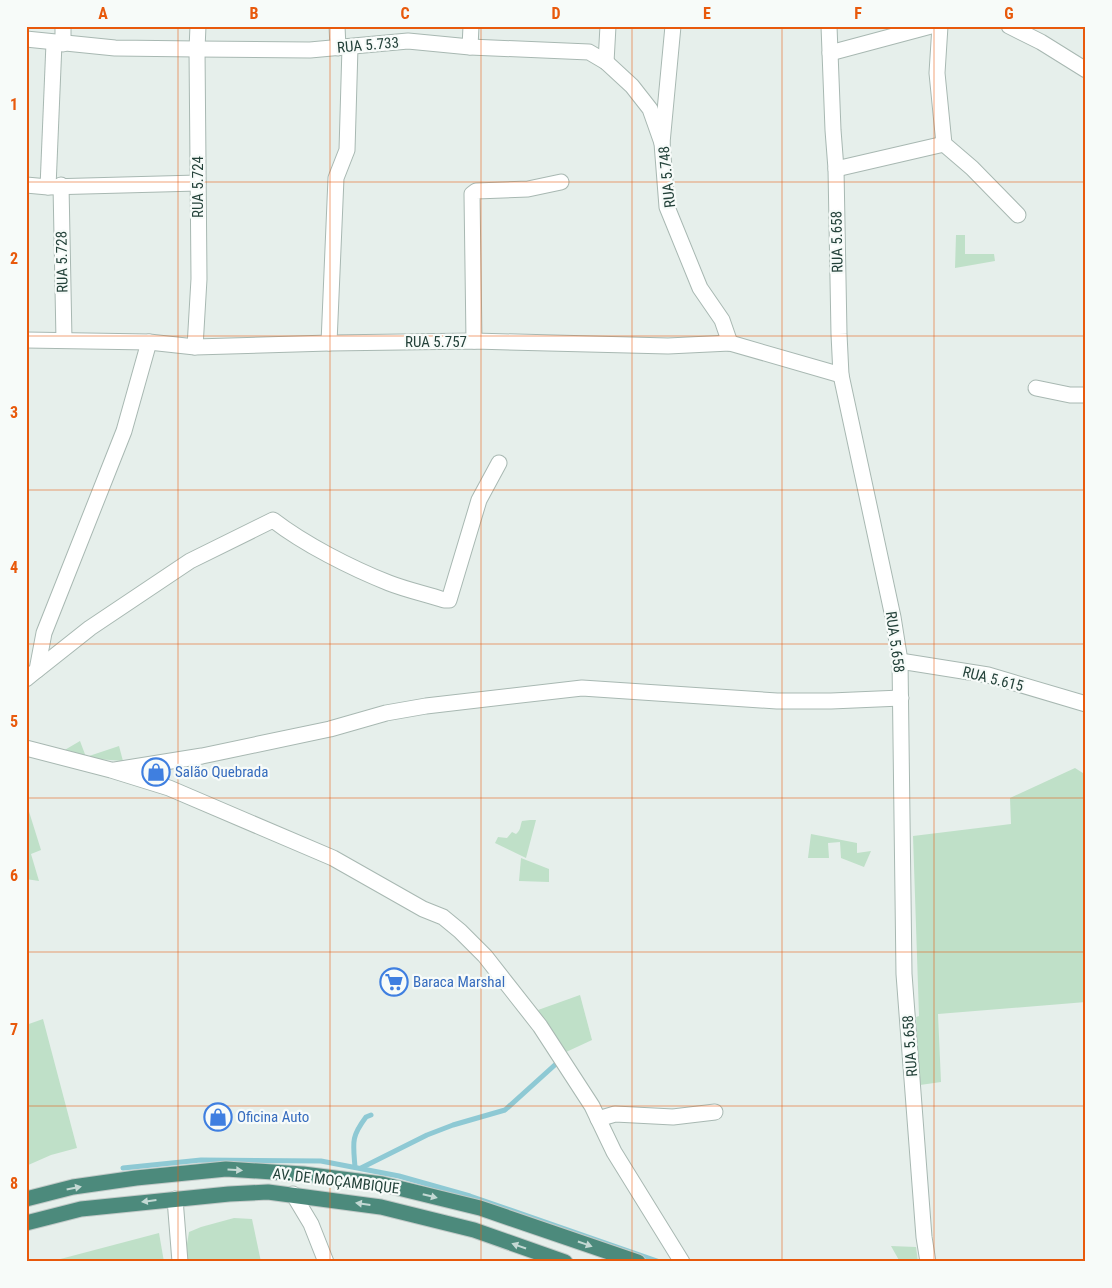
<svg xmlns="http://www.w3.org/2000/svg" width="1112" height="1288" viewBox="0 0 1112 1288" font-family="'Roboto Condensed',sans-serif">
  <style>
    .green { fill: #bfe0c8 }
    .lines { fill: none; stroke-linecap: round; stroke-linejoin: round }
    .stream { stroke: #8ec9d4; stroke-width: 5 }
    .minor-casing { stroke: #a8b8b2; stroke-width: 17 }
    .trunk-casing { stroke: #c2cac8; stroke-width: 17 }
    .minor { stroke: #fff; stroke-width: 15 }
    .trunk { stroke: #4c8a7c; stroke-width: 15 }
    .oneway { fill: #c4d9d4 }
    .grid { fill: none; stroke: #e8590c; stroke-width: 1; stroke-opacity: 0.55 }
    .labels { text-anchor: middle; stroke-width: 4.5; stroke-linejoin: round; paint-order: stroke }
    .street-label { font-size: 15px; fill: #24423a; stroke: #f7fbf9 }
    .shop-label { font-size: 15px; fill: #366cbe; stroke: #f7fbf9; text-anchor: start }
    .neatline { fill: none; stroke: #e8590c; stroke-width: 2 }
    .grid-label { font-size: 16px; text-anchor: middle; font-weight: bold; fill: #e8590c }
  </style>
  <rect width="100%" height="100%" fill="#e6efeb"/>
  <g class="green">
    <polygon points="956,235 965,235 965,254 994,254 995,261 955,268"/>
    <polygon points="80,741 86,757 119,746 123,761 84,758 63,751"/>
    <polygon points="1075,768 1086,775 1086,1002 938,1014 941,1082 920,1085 916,1017 919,1016 913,836 1011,824 1010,798"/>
    <polygon points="26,802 41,850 31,854 39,881 26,879"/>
    <path d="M530,820H536L526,858L495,843L498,837L507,838L512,832L516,834C521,830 520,826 522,821Z"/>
    <polygon points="811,834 857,843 857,853 871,851 864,867 841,858 840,842 828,843 829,858 808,858"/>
    <polygon points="521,858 549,869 549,882 519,881"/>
    <polygon points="580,995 592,1040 564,1053 538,1010"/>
    <polygon points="43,1019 77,1148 51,1155 26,1166 26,1025"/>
    <polygon points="234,1218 252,1219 261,1262 184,1262 189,1232 201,1227"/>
    <polygon points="159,1233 164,1262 49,1262"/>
    <polygon points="891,1246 916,1247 918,1262 900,1262"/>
  </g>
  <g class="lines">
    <g class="stream">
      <path d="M355,1167C353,1142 351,1137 366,1117L371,1115"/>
      <polyline points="123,1168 201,1160 321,1161 399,1176 470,1196 660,1262"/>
      <polyline points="361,1168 427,1135 453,1125 505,1110 557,1063"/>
    </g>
    <g class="minor-casing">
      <g id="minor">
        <polyline points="337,26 338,48"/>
        <polyline points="673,26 662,143 667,207 700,288 722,320 730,343"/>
        <polyline points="829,26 833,130 836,169 839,334 841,375 893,617 900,661 904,974 924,1237 928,1262"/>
        <polyline points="940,26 937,73 944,144 972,168 1018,215"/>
        <polyline points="1009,26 1041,42 1086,70"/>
        <polyline points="26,39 115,48 197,49 310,50 408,41 470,47 589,52 606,62 632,86 650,109 662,143"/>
        <polyline points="63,44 63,26"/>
        <polyline points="470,47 471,26"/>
        <polyline points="830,53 931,26"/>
        <polyline points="606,62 608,26"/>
        <polyline points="836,169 944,144"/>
        <polyline points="26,185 48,187 198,183"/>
        <polyline points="61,185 64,340"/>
        <polyline points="48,187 54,43"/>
        <polyline points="26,340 149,342 195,347 329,343 474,341 668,346 730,343 841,375"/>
        <polyline points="474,341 472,194 476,191 528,189 561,182"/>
        <polyline points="329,343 336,178 347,150 350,47"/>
        <polyline points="195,347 199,279 197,49 198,26"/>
        <polyline points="1036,388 1070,395 1086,395"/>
        <polyline points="900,661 988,675 1086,704"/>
        <path d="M37,670L90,628L190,561L273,520C304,544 351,568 389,583C407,590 426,594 444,600H449L479,500L499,463"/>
        <polyline points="26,679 37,670 44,633 124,431 149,342"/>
        <polyline points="26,748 111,770 169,788 333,858 423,909 443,917 460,931 485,956 540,1026 592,1106 614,1152 682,1262"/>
        <polyline points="115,770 202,756 330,729 386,713 426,706 582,688 777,701 831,701 901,698"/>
        <polyline points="598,1119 615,1114 673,1117 715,1112"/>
        <polyline points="293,1194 311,1224 326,1262"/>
        <polyline points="175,1199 180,1262"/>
      </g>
    </g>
    <g class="trunk-casing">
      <g id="trunk">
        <polyline points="26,1199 73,1187 136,1178 226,1169 303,1174 382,1184 480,1208 638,1262"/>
        <polyline points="26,1223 81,1209 229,1194 268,1192 381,1207 474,1230 565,1262"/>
      </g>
    </g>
    <use href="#minor" class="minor"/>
    <use href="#trunk" class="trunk"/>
  </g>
  <defs><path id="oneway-solid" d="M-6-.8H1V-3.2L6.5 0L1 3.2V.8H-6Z" transform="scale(1.25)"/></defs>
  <g class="oneway">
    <use href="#oneway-solid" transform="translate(235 1170) rotate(3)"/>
    <use href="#oneway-solid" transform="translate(74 1188) rotate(-11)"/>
    <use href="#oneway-solid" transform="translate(430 1196) rotate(14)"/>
    <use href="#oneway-solid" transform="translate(149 1201) rotate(173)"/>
    <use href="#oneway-solid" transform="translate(363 1204) rotate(-172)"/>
    <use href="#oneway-solid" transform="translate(585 1244) rotate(19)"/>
    <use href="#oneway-solid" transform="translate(519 1246) rotate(-161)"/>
  </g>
  <path class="grid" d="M178,26V1262M330,26V1262M481,26V1262M632,26V1262M782,26V1262M934,26V1262M26,182H1086M26,336H1086M26,490H1086M26,644H1086M26,798H1086M26,952H1086M26,1106H1086"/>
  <defs>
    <g id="shop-ring" transform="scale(1.4375)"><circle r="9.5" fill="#f7fbf9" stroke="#3f7fe0" stroke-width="1.5"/><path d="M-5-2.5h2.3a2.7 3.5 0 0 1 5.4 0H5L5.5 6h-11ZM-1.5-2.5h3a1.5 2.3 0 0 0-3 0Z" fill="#3f7fe0"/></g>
    <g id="supermarket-ring" transform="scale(1.4375)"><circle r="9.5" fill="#f7fbf9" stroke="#3f7fe0" stroke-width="1.5"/><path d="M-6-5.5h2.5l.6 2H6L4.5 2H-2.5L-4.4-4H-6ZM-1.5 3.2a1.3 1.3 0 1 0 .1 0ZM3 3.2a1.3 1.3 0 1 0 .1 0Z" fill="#3f7fe0"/></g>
  </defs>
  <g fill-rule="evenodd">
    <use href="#shop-ring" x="156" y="772"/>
    <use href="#supermarket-ring" x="394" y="982"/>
    <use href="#shop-ring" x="218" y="1117"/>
  </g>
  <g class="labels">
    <g class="street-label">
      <text transform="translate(368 45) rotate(-5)" y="5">RUA 5.733</text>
      <text transform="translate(667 177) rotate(-96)" y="5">RUA 5.748</text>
      <text transform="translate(198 187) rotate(-90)" y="5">RUA 5.724</text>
      <text transform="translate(837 242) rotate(-91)" y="5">RUA 5.658</text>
      <text transform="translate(62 262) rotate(-91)" y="5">RUA 5.728</text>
      <text x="436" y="347">RUA 5.757</text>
      <text transform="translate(895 642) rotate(82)" y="5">RUA 5.658</text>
      <text transform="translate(993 679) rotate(14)" y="5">RUA 5.615</text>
      <text transform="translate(910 1046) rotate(-94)" y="5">RUA 5.658</text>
      <text transform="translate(336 1181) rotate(7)" y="5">AV. DE MOÇAMBIQUE</text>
    </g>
    <g class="shop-label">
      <text x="175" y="777">Salão Quebrada</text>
      <text x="413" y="987">Baraca Marshal</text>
      <text x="237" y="1122">Oficina Auto</text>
    </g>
  </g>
  <rect width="1112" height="1288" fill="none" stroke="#f7fbf9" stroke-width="55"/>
  <rect x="28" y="28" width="1056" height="1232" class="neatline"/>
  <g class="grid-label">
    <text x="103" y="19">A</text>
    <text x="254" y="19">B</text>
    <text x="405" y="19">C</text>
    <text x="556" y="19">D</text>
    <text x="707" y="19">E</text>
    <text x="858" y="19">F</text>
    <text x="1009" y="19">G</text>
    <text x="14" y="110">1</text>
    <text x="14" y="264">2</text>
    <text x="14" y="418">3</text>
    <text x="14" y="573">4</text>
    <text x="14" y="727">5</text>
    <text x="14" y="881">6</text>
    <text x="14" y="1035">7</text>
    <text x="14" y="1189">8</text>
  </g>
</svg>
